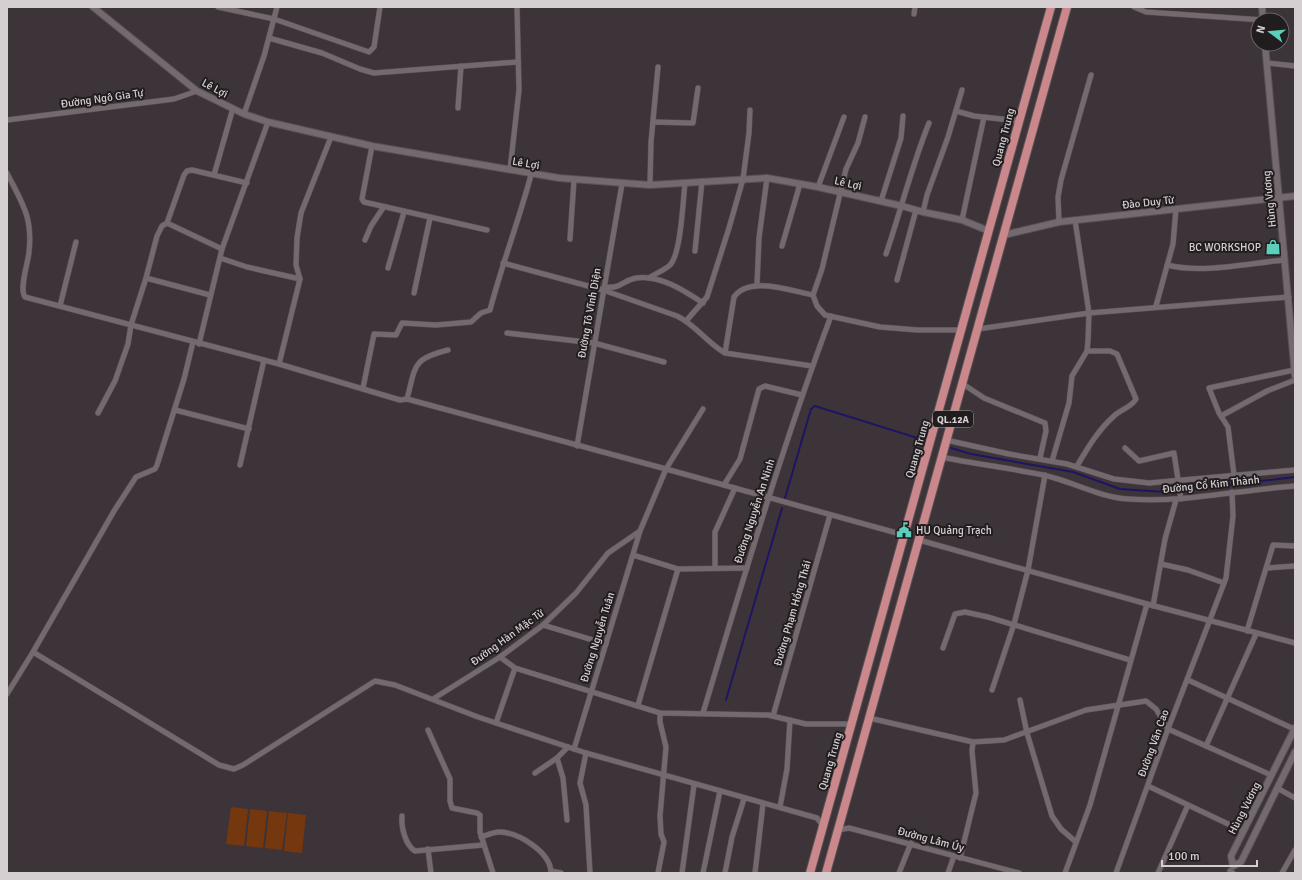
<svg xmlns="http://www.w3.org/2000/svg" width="1302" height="880" viewBox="0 0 1302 880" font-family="Signika,sans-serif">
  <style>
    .green { fill: #74370e }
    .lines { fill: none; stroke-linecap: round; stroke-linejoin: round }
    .stream { stroke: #1f1562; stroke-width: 2 }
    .minor-casing { stroke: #585155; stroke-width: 6 }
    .tertiary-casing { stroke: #585155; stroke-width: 8 }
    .trunk-casing { stroke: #585155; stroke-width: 10 }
    .minor { stroke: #73696f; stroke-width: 5 }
    .tertiary { stroke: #73696f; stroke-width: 6 }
    .trunk { stroke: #cb888c; stroke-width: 8 }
    .labels { text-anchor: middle; stroke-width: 4; stroke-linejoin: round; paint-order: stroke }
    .shield { fill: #211d1f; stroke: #9f9a9c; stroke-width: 1 }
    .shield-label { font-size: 10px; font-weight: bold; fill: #d5cfd2 }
    .street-label { font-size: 11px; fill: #d5cfd2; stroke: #211d1f }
    .poi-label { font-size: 11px; fill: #d5cfd2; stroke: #211d1f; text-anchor: end }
  </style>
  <rect width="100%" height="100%" fill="#3d3439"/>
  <g class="green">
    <polygon points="231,807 248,809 244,846 226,844"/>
    <polygon points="250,809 267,811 263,848 246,846"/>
    <polygon points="269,811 287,813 282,850 265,848"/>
    <polygon points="288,813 306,815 302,853 284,851"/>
  </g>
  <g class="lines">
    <g class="stream">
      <polyline points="951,448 971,454 1073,472 1120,489 1165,492 1295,477"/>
      <polyline points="785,498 811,409 815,406 927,441"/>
      <polyline points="726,700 782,508"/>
    </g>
    <g class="minor-casing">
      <g id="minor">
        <polyline points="218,7 274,19 369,52 374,47 380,7"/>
        <polyline points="1134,7 1146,12 1263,20"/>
        <polyline points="914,14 915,7"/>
        <polyline points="269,38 322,53 360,69 374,73 518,62"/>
        <polyline points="1267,63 1295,66"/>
        <polyline points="458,108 461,66"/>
        <polyline points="956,111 974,116 1019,121"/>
        <polyline points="244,114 264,56 277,7"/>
        <polyline points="865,117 858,143 846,169 822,269 813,295 817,306 825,315 880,327 918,330 962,330"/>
        <polyline points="7,120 174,99 197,91"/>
        <polyline points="653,122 693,123 698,88"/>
        <polyline points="372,146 362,199 364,202 487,230"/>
        <polyline points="510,170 519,90 517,7"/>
        <path d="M7,173C22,203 33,217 29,252C28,263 19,289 25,297L279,364L400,400L407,399L666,469L904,535"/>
        <polyline points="214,175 233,108"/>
        <polyline points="650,185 651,142 658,67"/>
        <polyline points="818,187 844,117"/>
        <polyline points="881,201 901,138 903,116"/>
        <polyline points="923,212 927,195 948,137 962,90"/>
        <polyline points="962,220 984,117"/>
        <polyline points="1059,222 1058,197 1061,180 1091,75"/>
        <polyline points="167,223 222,249"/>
        <polyline points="570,239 574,180"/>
        <polyline points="365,240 371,226 383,208"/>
        <polyline points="782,246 800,184"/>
        <polyline points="695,251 702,181"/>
        <path d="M886,254C901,210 912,165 929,123"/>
        <polyline points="220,258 247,267 300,279"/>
        <path d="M503,263L603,290L677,316C696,325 707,343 725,353L812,366"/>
        <path d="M1167,265C1203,274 1249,263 1285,260"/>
        <polyline points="388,268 404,212"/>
        <polyline points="146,278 210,295"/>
        <path d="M649,278C656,273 665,270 670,265C681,254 683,200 685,183"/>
        <polyline points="897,280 916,210"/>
        <polyline points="757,285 759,238 767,178"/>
        <path d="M604,287C622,289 621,281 636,278C659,274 685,291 703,303"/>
        <polyline points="414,293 430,218"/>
        <polyline points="60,306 76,242"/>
        <polyline points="1156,306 1173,244 1176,209"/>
        <polyline points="686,321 707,297 729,228 743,179 749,133 750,110"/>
        <polyline points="978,329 1089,313 1289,297"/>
        <polyline points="507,333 594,343 664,362"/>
        <polyline points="199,344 222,249 268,122"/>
        <path d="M725,353L734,297C749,275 792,291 813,295"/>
        <polyline points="279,364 300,279 296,265 297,238 301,213 331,137"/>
        <polyline points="963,384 984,398 1045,423 1046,431 1040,458"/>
        <path d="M363,388L374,334L396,335L402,323L436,325L471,322L481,313L490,310C502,264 519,220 531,175"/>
        <path d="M407,399C416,365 412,359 448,350"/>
        <polyline points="175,410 249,429"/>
        <polyline points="98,413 115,381 128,344 131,325 146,278 157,236 162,226 167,223 184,175 187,171 192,170 247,183"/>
        <polyline points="1221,416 1267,391 1295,380"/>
        <polyline points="946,440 1009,454 1067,464 1114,479 1149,483 1295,470"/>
        <polyline points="577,446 622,184"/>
        <polyline points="1125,448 1139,461 1174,453 1181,499"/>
        <path d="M941,457C975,464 1010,468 1043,475C1072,481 1098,497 1128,499C1184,503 1239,490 1295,486"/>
        <polyline points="1052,461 1069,403 1072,376 1087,351 1088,341 1089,313 1075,220"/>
        <polyline points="240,465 264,360"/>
        <path d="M1077,466C1087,449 1098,430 1114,416C1120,410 1132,407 1136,399L1117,354L1110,351H1087"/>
        <polyline points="1234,475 1228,427 1219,413 1209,388 1294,370"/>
        <polyline points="724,485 740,459 759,389 765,386 802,395"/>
        <polyline points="919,540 1147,604 1295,643"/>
        <polyline points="633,555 678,569 747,568"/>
        <polyline points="1161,564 1188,570 1224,583"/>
        <polyline points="715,568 715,532 735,488"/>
        <polyline points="1267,568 1295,566"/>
        <polyline points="1153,606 1165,539 1176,500"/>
        <polyline points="543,625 606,644"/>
        <polyline points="1247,631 1273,545 1295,546"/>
        <polyline points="943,648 955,614 965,612 988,617 1130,660"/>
        <polyline points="33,652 114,511 136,477 155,469 157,465 184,379 193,342"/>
        <polyline points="500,657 515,668 660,713 768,715 806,724 852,724"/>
        <polyline points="1188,680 1294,729"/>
        <polyline points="992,690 1014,624 1028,570 1045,475"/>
        <polyline points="7,694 33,652 219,765 234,769 243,765 375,681 395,685 478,717 586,753 817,818 823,826"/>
        <polyline points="433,699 500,657 543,625 576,593 608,553 640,531 666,469 703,409"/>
        <polyline points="1020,700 1027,733 1052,816 1061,829 1076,842"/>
        <polyline points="638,705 678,569"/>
        <path d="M703,713C743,580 782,447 831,316"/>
        <polyline points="773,716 830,515"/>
        <polyline points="869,718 973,742 1004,740 1086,710 1146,701 1156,709 1168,729 1271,775"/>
        <polyline points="496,723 515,668"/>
        <polyline points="428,730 450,779 450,801 452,808 477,813 480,815 480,832 493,873"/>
        <polyline points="1206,746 1256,634"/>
        <polyline points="574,749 640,531"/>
        <polyline points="586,753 580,783 586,805 590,873"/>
        <polyline points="557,758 563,778 567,820"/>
        <polyline points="535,773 557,758 568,747"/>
        <polyline points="1148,786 1243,831"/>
        <polyline points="1277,788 1295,798"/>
        <polyline points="780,807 787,769 790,720"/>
        <path d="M402,816C401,826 405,845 415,851L483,845"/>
        <polyline points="838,830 849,828 1019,873"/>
        <path d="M481,837C487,835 494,832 499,832C518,832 551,852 551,873"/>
        <polyline points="428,849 431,873"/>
        <polyline points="960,858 976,793 972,751 973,742"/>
        <polyline points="551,871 561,873"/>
        <polyline points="1230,871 1233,873"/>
        <polyline points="658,873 664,842 661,834 660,816 666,747 660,722 660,713"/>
        <polyline points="682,873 694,785"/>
        <polyline points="703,873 720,791"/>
        <polyline points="725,873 732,837 744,799"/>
        <polyline points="755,873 763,804"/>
        <polyline points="899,873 911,843"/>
        <polyline points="948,873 954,856"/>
        <polyline points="1065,873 1090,805 1147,604"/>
        <polyline points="1116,873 1168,729 1226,578 1233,516 1232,492"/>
        <polyline points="1158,873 1188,805"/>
        <polyline points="1282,873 1295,850"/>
      </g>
    </g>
    <g class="tertiary-casing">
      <g id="tertiary">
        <polyline points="93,7 197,91 244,114 268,122 372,146 559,178 650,185 767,178 818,187 902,206 923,212 962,220 989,231"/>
        <polyline points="1262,7 1263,20"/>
        <polyline points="1265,44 1295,376"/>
        <polyline points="1004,235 1059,222 1295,196"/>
        <polyline points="1233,866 1231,856 1295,728"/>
        <polyline points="1233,866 1241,862 1295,752"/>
      </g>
    </g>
    <g class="trunk-casing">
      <g id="trunk">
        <polyline points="810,873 1051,7"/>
        <polyline points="826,873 1067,7"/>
      </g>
    </g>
    <use href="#minor" class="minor"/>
    <use href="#tertiary" class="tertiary"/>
    <use href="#trunk" class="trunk"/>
  </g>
  <defs>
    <g id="shop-bare" transform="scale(1.2)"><path d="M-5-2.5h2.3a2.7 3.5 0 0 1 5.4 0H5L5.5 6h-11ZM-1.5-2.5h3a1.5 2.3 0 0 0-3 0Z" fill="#5bcebc" stroke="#211d1f" stroke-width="2.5" paint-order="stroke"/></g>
    <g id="civic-bare" transform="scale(1.2)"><path d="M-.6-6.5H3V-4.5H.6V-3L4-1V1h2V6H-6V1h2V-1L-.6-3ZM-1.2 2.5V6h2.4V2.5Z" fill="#5bcebc" stroke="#211d1f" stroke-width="2.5" paint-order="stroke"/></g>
  </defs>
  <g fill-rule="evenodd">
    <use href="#shop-bare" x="1273" y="247"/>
    <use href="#civic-bare" x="904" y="530"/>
  </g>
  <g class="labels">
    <rect class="shield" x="933" y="411" width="40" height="16" rx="3"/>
    <g class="shield-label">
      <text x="953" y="423">QL.12A</text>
    </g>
    <g class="street-label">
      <text transform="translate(215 88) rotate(28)" y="4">Lê Lợi</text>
      <text transform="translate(102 98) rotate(-8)" y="4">Đường Ngô Gia Tự</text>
      <text transform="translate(1003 137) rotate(-75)" y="4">Quang Trung</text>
      <text transform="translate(526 163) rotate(10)" y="4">Lê Lợi</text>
      <text transform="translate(848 183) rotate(13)" y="4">Lê Lợi</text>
      <text transform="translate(1269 199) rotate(-96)" y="4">Hùng Vương</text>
      <text transform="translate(1148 202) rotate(-6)" y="4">Đào Duy Từ</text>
      <text transform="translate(589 313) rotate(-80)" y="4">Đường Tô Vĩnh Diện</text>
      <text transform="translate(917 449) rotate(-74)" y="4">Quang Trung</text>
      <text transform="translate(1211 484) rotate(-6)" y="4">Đường Cổ Kim Thành</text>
      <text transform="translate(754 511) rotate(-72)" y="4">Đường Nguyễn An Ninh</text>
      <text transform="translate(792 613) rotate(-74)" y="4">Đường Phạm Hồng Thái</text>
      <text transform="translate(507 637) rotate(-36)" y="4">Đường Hàn Mặc Tử</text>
      <text transform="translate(597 637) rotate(-73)" y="4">Đường Nguyễn Tuân</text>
      <text transform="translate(1153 743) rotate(-70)" y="4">Đường Văn Cao</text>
      <text transform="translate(830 761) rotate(-74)" y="4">Quang Trung</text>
      <text transform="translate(1244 808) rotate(-63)" y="4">Hùng Vương</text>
      <text transform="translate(931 839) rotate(15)" y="4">Đường Lâm Úy</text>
    </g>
    <g class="poi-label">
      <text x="1261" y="251">BC WORKSHOP</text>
      <text x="916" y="534" text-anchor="start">HU Quảng Trạch</text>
    </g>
  </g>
  <rect width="1302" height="880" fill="none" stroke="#d5cfd2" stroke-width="16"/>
  <g transform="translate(1270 32) rotate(286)"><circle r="19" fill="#211d1f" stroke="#696467"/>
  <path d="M0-3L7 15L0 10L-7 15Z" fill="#5bcebc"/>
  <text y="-6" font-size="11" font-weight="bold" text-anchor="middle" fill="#d5cfd2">N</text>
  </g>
  <path d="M1162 860v6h95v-6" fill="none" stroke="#d5cfd2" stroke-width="2"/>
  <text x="1168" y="860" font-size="12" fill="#d5cfd2" stroke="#211d1f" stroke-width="3" paint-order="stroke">100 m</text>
</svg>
